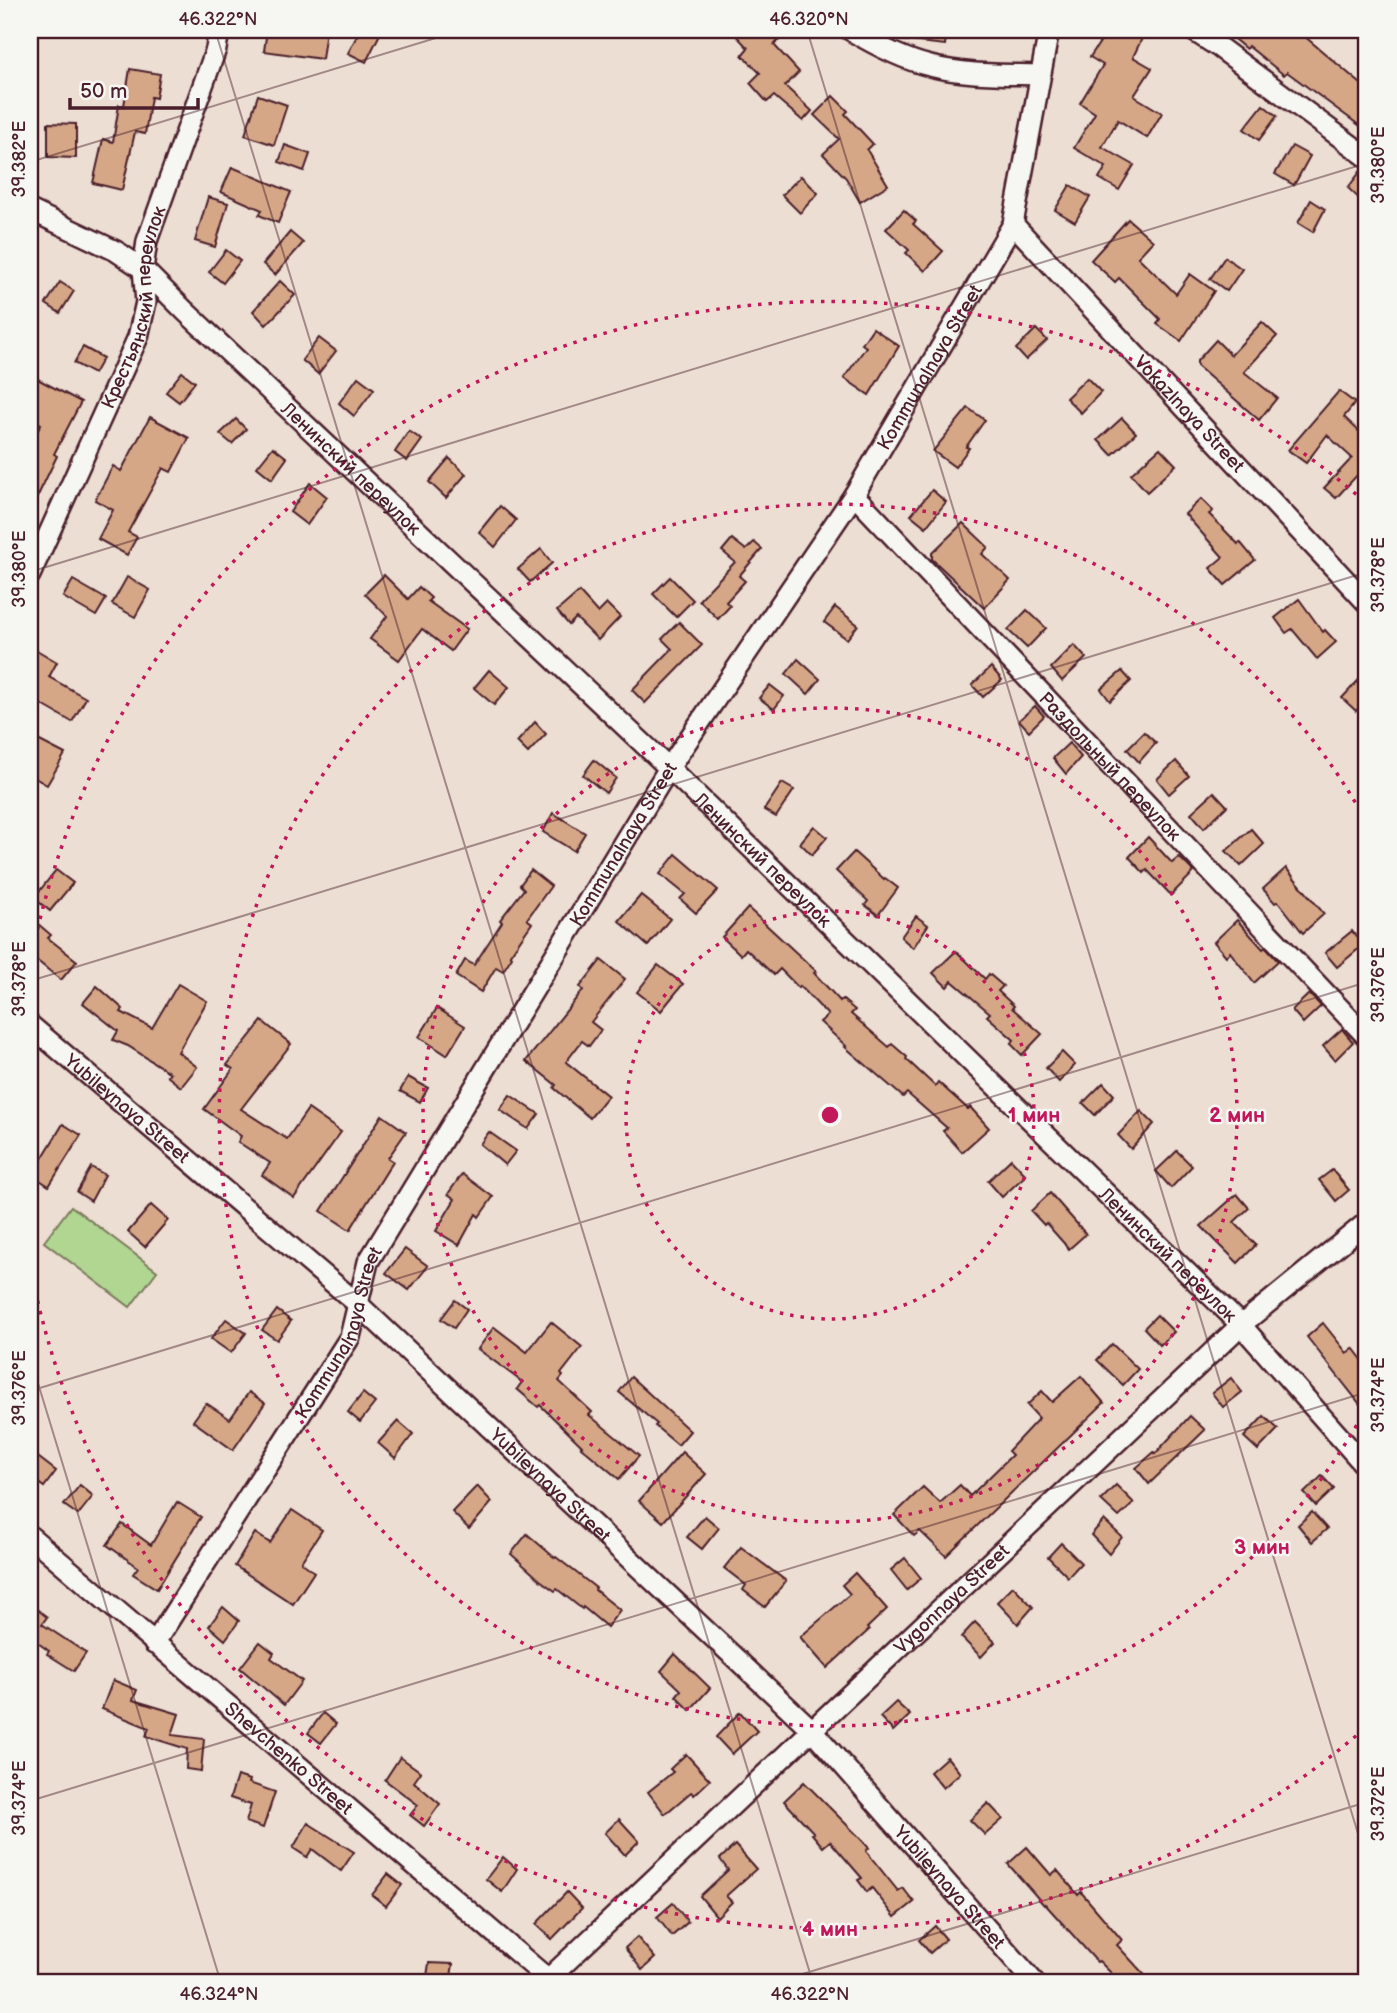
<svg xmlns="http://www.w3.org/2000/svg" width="1397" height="2013" viewBox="0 0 1397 2013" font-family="'Balsamiq Sans',sans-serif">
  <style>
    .green { fill: #b0d692; stroke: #7d7a5e; stroke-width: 2 }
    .building { fill: #d5a787; stroke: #4a1f2b; stroke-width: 2 }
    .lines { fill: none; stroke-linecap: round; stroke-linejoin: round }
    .minor-casing { stroke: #4a1f2b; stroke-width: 24 }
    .minor { stroke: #f6f6f2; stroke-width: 19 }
    .ticks { fill: none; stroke: #4a1f2b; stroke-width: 2; stroke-opacity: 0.45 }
    .ring { fill: none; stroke: #c2185b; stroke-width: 3.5; stroke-dasharray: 3.5 7 }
    .labels { text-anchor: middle; stroke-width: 5; stroke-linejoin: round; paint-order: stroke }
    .street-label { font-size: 19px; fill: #4a1f2b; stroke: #f6f6f2 }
    .centre { fill: #c2185b; stroke: #f6f6f2; stroke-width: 3.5 }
    .ring-label { font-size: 21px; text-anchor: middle; font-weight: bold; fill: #c2185b; stroke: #f6f6f2; stroke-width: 5; stroke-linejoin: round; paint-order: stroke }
    .neatline { fill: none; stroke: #4a1f2b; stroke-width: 2.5 }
    .ticks-label { font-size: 18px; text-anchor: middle; fill: #4a1f2b }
  </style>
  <rect width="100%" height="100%" fill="#ecded2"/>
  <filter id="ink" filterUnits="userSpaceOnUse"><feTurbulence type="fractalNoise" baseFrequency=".0143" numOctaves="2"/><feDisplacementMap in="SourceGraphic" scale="14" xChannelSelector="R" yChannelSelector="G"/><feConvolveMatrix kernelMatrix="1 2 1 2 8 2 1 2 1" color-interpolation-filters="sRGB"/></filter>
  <g filter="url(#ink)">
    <polygon class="green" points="71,1206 157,1271 130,1307 44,1242"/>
    <g class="building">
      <polygon points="267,30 326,30 322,59 264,51"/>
      <polygon points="360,30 382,30 366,62 348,53"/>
      <polygon points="731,30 768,30 779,40 774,45 799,72 785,86 812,111 803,121 774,96 767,102 750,83 760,73 742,55 748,48"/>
      <polygon points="893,30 947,30 945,45 892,39"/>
      <polygon points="1108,30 1146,30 1133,57 1152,68 1134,96 1162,113 1147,138 1118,120 1102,147 1134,165 1119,190 1099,178 1106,167 1074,148 1095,113 1080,103 1103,65 1090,57"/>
      <polygon points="1223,30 1297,30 1367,89 1367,131 1287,72 1284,75 1248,46 1246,49"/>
      <polygon points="130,69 160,74 156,98 151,97 145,134 135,132 122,190 93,183 103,139 113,142 119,105 124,106"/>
      <polygon points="258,95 287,105 274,145 245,135"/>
      <polygon points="833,96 848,111 845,114 873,144 867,150 888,185 860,202 846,178 823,154 839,139 814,115"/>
      <polygon points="1263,105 1277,116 1259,140 1244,129"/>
      <polygon points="48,123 76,124 76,158 48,157"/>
      <polygon points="285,145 310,154 304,171 279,162"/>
      <polygon points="1292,146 1310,156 1294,185 1275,174"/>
      <polygon points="232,167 291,192 278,223 259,215 262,210 221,192"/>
      <polygon points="1363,168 1367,169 1367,206 1348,188"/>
      <polygon points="801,176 818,193 800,213 782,195"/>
      <polygon points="1070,185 1090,197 1075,222 1055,210"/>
      <polygon points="208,197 228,203 215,247 195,241"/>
      <polygon points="1311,200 1325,209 1313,232 1298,223"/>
      <polygon points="904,210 916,221 913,224 943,251 925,271 906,253 909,250 886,229"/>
      <polygon points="1128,219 1153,241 1138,257 1176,294 1190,274 1214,291 1181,341 1157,324 1160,319 1119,278 1115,282 1091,260"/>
      <polygon points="290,232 303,243 275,275 263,264"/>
      <polygon points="226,250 240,261 223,283 209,272"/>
      <polygon points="1225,257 1242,269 1227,291 1210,279"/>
      <polygon points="280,281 295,295 266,325 253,311"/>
      <polygon points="60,282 74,291 60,313 46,304"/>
      <polygon points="1262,322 1277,336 1244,372 1277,398 1259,420 1197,366 1197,361 1216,340 1231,355"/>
      <polygon points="873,328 899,346 869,395 844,378 866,347 862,344"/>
      <polygon points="1036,329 1047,340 1026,360 1016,349"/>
      <polygon points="319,338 336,351 318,374 302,360"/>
      <polygon points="83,347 103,358 94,374 74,363"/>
      <polygon points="182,372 195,382 179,402 166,392"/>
      <polygon points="30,375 81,402 54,454 57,456 30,512 30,447 41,424 30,418"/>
      <polygon points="358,377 374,389 354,416 339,403"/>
      <polygon points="1087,378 1101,392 1081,413 1066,398"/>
      <polygon points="1339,391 1355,403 1344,417 1367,439 1367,479 1359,473 1336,498 1324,488 1352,458 1327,435 1306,463 1288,450"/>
      <polygon points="968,408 985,420 966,447 969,448 955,467 933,451"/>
      <polygon points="150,417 189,438 171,472 163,468 128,532 137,537 127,555 98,539 113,510 95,500 113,466 121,471"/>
      <polygon points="1122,418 1136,433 1112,455 1098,440"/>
      <polygon points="236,419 246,429 232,444 220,434"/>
      <polygon points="409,431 422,440 407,461 395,452"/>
      <polygon points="273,447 287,458 272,479 257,467"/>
      <polygon points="1160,448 1176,465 1147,492 1131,474"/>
      <polygon points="449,458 466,474 446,498 429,482"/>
      <polygon points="310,483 327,497 307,525 290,512"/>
      <polygon points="932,490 946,502 926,527 911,515"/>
      <polygon points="1201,499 1213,511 1209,514 1238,544 1240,542 1255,560 1225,585 1210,568 1223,557 1185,514"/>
      <polygon points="500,506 516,520 495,547 479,532"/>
      <polygon points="963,523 988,547 982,554 1010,580 984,608 932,559 932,553"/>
      <polygon points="732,539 746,550 754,542 762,549 739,576 745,581 726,602 730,606 718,619 699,600 735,562 722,551"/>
      <polygon points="541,549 552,563 530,582 518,569"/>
      <polygon points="384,575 408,599 419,587 431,598 428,601 467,629 451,651 422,629 399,660 370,639 387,616 365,594"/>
      <polygon points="127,577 150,590 135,617 112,604"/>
      <polygon points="670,577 693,600 676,617 653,594"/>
      <polygon points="73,580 106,599 96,616 63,597"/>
      <polygon points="579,592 598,613 607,604 620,617 598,640 576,618 569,625 557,611"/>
      <polygon points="1299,599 1323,632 1325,630 1336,642 1317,659 1292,629 1286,633 1275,618"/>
      <polygon points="835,607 858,625 847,639 824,622"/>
      <polygon points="1027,610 1046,628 1027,648 1008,630"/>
      <polygon points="679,622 702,645 645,703 632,690 672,649 662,639"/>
      <polygon points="1074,645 1086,658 1062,681 1051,668"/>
      <polygon points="35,649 57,662 49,677 86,698 72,722 39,703 30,718 30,657"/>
      <polygon points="798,659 820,679 808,694 786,674"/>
      <polygon points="991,667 1002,680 983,697 972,685"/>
      <polygon points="489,670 509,687 494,705 474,688"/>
      <polygon points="1122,671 1131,681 1110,701 1101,689"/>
      <polygon points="1367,671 1367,699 1356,711 1342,698"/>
      <polygon points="770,685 784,696 774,709 759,698"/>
      <polygon points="1035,706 1044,716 1029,731 1019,720"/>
      <polygon points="535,722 546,734 528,753 517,742"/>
      <polygon points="1144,732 1156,743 1139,762 1127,749"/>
      <polygon points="30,736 65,754 47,785 30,775"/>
      <polygon points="1069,743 1081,757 1066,774 1053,758"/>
      <polygon points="594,760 616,778 606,793 583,775"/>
      <polygon points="1176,761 1189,776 1169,794 1157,779"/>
      <polygon points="782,783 794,790 776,817 764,810"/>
      <polygon points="1214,792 1227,806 1204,828 1191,813"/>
      <polygon points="553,813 585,833 574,851 543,832"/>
      <polygon points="814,826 827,837 812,855 800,843"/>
      <polygon points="1251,829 1264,844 1241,866 1226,851"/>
      <polygon points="1148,837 1172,863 1179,857 1194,872 1171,895 1147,870 1144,873 1129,857"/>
      <polygon points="854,852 884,879 885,878 898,888 878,915 865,905 868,901 836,871"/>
      <polygon points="676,854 718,890 696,913 680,899 685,894 660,874"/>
      <polygon points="1286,868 1324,914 1303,933 1278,901 1275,903 1263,889"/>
      <polygon points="56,870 73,883 50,911 34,898"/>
      <polygon points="531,870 551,886 527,919 532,923 510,955 512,957 503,971 496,967 481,992 456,976 465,960 474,965 502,922 500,920 524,889 520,885"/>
      <polygon points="641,895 670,919 648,946 619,921"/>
      <polygon points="748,908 816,971 814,973 840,1001 842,999 855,1010 851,1014 889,1047 892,1044 907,1057 906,1059 935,1086 938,1082 968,1109 970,1107 989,1128 962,1152 943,1131 947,1128 907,1093 903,1097 845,1047 846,1046 820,1022 828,1015 800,986 799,988 780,969 774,975 746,949 741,955 722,937"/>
      <polygon points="916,916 928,925 913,948 901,937"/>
      <polygon points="30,917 51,935 48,938 77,961 61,980 30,955"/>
      <polygon points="1237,920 1263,949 1265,947 1278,961 1254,983 1230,952 1226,956 1214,942"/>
      <polygon points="1352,931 1363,945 1337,967 1325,953"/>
      <polygon points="956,951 985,979 989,974 1003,986 998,991 1014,1006 1012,1008 1042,1034 1022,1055 1011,1044 1014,1040 987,1016 990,1013 952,981 947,987 933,973"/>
      <polygon points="601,960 625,979 591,1022 601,1030 589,1046 582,1041 566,1062 608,1096 590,1118 554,1088 556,1085 526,1061 583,990 580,987"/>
      <polygon points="658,965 683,984 661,1011 637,992"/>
      <polygon points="178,984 207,1001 178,1052 197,1067 181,1087 167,1076 170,1073 128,1046 113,1040 118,1031 83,1003 97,986 123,1009 121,1012 152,1028"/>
      <polygon points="1309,994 1321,1006 1303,1023 1292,1010"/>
      <polygon points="437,1008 465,1026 447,1055 419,1037"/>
      <polygon points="262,1021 291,1044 241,1109 287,1139 308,1109 341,1132 294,1198 262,1175 270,1163 238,1142 241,1136 204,1109 233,1069 227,1065"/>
      <polygon points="1342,1029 1353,1042 1335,1060 1323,1046"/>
      <polygon points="1062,1052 1075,1065 1059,1082 1046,1068"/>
      <polygon points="408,1077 428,1088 420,1102 400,1091"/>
      <polygon points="1103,1083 1114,1095 1095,1115 1083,1103"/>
      <polygon points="510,1095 539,1114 528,1129 500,1110"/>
      <polygon points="1141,1111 1154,1124 1131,1149 1118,1135"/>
      <polygon points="382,1115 406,1132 388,1158 393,1161 350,1230 321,1211"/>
      <polygon points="63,1124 81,1135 49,1186 32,1175"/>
      <polygon points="489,1132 516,1151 505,1165 480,1144"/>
      <polygon points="1177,1151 1192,1166 1171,1188 1156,1171"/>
      <polygon points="1011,1159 1026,1175 1002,1197 988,1181"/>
      <polygon points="91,1167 105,1175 91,1201 77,1192"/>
      <polygon points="1332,1170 1349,1190 1336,1201 1319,1180"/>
      <polygon points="462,1174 493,1197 479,1217 476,1214 459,1245 436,1231 455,1199 448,1194"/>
      <polygon points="1050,1193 1086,1234 1069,1249 1046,1223 1044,1225 1031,1211"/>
      <polygon points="1237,1194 1249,1208 1234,1222 1256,1245 1238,1263 1201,1226"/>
      <polygon points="151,1205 168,1220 145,1247 128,1232"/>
      <polygon points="405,1249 428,1266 409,1290 386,1273"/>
      <polygon points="455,1300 467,1309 454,1328 441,1319"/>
      <polygon points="277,1310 291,1321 277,1340 262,1330"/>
      <polygon points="1157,1315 1174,1332 1160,1345 1144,1328"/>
      <polygon points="226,1319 246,1333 231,1353 211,1339"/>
      <polygon points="551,1322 582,1347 561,1374 563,1376 559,1381 592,1412 589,1415 639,1456 619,1479 581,1447 582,1446 540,1405 538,1407 517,1389 522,1382 478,1349 494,1327 527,1352"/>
      <polygon points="1323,1323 1347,1353 1353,1348 1367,1366 1367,1413 1307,1337"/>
      <polygon points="1112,1344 1138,1369 1123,1385 1097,1360"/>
      <polygon points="1081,1376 1104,1403 946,1556 920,1531 914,1536 894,1515 923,1487 940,1503 960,1485 970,1496 1012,1455 1008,1451 1039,1418 1027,1405 1042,1391 1052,1402"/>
      <polygon points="631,1377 690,1431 678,1445 655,1426 657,1424 619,1392"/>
      <polygon points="1231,1378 1242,1392 1223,1407 1212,1393"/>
      <polygon points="249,1392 265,1403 233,1450 193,1421 206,1403 230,1419"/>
      <polygon points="363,1393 375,1403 360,1422 348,1412"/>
      <polygon points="1190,1416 1205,1430 1149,1484 1136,1468 1154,1452 1155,1454"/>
      <polygon points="1264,1416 1278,1429 1258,1450 1244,1437"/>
      <polygon points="398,1421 413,1434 395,1458 378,1443"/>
      <polygon points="30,1451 56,1471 44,1487 30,1477"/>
      <polygon points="682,1452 706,1474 663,1522 639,1501"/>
      <polygon points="1322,1476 1334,1489 1316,1506 1304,1493"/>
      <polygon points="80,1485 93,1496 78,1515 64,1505"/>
      <polygon points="1116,1485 1134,1503 1119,1517 1101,1500"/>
      <polygon points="477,1486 492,1502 469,1529 452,1512"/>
      <polygon points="177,1502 201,1517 157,1589 133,1574 138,1567 107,1545 122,1524 151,1545"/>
      <polygon points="292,1510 322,1530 301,1562 314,1572 293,1604 235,1566 255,1533 270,1543"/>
      <polygon points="1312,1512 1327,1529 1312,1542 1298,1525"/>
      <polygon points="705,1516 719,1528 702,1549 687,1537"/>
      <polygon points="1104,1520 1122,1537 1109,1554 1091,1535"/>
      <polygon points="527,1534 555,1558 556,1557 596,1588 595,1590 620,1610 607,1627 583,1607 582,1609 557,1589 555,1591 540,1580 511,1554"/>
      <polygon points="1061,1543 1081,1563 1068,1577 1048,1557"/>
      <polygon points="741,1547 786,1581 765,1607 743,1590 746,1585 724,1568"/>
      <polygon points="905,1558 921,1578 907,1590 891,1570"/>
      <polygon points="855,1573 887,1609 867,1628 869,1630 827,1668 800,1637 850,1594 842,1585"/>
      <polygon points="1013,1586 1033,1607 1018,1624 997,1602"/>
      <polygon points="30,1604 47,1617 42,1624 86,1653 74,1671 47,1654 49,1651 31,1638 30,1640"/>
      <polygon points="223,1607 239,1621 225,1640 209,1626"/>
      <polygon points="975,1622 995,1642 981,1657 961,1637"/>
      <polygon points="260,1642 274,1653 271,1658 302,1681 284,1705 240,1668"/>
      <polygon points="675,1654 710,1688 690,1710 676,1696 681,1690 661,1671"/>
      <polygon points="113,1680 137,1690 133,1700 179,1714 172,1735 204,1739 201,1771 186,1769 187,1749 146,1736 149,1728 102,1709"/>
      <polygon points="896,1702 910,1715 893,1731 880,1717"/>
      <polygon points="740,1712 757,1731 732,1754 716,1737"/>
      <polygon points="323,1713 336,1724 321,1743 308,1733"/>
      <polygon points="686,1754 710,1780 694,1795 691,1792 665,1814 648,1792 673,1772 670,1769"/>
      <polygon points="400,1757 421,1772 414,1782 440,1804 424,1826 410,1815 418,1805 385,1780"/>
      <polygon points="947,1757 960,1773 943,1788 930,1772"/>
      <polygon points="237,1776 250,1780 249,1783 275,1792 263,1828 246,1822 251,1805 230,1798"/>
      <polygon points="804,1782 858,1836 869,1848 866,1851 898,1891 903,1888 914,1902 895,1917 872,1888 867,1892 858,1880 862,1878 830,1841 823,1847 812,1834 814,1833 784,1801"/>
      <polygon points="988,1803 1003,1819 985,1835 970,1820"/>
      <polygon points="619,1819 639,1841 625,1855 605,1833"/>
      <polygon points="308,1823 354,1852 341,1871 312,1849 307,1857 293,1848"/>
      <polygon points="735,1845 756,1869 726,1896 732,1902 717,1917 700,1896 728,1870 720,1859"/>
      <polygon points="1027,1847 1051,1875 1057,1870 1078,1895 1081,1892 1122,1940 1117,1945 1152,1983 1121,1983 1099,1961 1097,1962 1045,1904 1044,1905 1008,1864"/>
      <polygon points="503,1857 517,1869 502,1892 486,1879"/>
      <polygon points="388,1874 402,1885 386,1906 372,1895"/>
      <polygon points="567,1892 582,1908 552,1939 536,1924"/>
      <polygon points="673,1903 688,1922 672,1936 657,1917"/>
      <polygon points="935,1926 946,1939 930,1953 919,1940"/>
      <polygon points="637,1937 655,1958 642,1970 625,1948"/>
      <polygon points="429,1963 453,1964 450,1983 426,1983"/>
    </g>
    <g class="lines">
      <g class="minor-casing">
        <g id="minor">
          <path d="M850,30C875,45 901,59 930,66C965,75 1002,74 1039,75"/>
          <polyline points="1192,30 1220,48 1367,157"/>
          <path id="s1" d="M30,210L116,251L143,269L185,311L669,768L1241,1325L1367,1468"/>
          <path id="s2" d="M1013,224L1367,603"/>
          <path id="s3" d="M854,495L1367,1037"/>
          <path id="s4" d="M30,575L138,337L146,302L143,269L147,241L216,49L219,30"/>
          <path id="s5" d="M30,1025L359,1305L812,1730L1035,1983"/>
          <path id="s6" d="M30,1536L548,1979"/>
          <path id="s7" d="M154,1644L350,1337L368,1262L669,768L854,495L1013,224L1049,30"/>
          <path id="s8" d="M544,1983L1241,1325L1367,1222"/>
        </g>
      </g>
      <use href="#minor" class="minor"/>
    </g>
  </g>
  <path class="ticks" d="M215,30L813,1983M807,30L1367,1863M30,162L462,30M30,572L1367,163M30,981L1367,572M30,1357L221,1983M30,1391L1367,982M30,1801L1367,1392M773,1983L1367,1802"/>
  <g class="ring">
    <circle cx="830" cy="1115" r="204"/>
    <circle cx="830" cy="1115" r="407"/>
    <path d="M1367 1407A611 611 0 1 1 1367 823"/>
    <path d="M1364 1729A814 814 0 0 1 31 1270M31 960A814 814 0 0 1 1364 501"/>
  </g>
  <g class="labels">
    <g class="street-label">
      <text dy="7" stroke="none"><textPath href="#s4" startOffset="290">Крестьянский переулок</textPath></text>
      <text dy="7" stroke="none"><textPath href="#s7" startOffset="1498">Kommunalnaya Street</textPath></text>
      <text dy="7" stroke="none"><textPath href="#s2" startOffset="259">Vokazlnaya Street</textPath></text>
      <text dy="7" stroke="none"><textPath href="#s1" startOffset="416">Ленинский переулок</textPath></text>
      <text dy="7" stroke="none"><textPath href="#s3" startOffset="373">Раздольный переулок</textPath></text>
      <text dy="7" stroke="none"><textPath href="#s7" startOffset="931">Kommunalnaya Street</textPath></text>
      <text dy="7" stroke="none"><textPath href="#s1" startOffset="984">Ленинский переулок</textPath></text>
      <text dy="7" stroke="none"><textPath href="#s5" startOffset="128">Yubileynaya Street</textPath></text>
      <text dy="7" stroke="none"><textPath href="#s1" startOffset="1550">Ленинский переулок</textPath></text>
      <text dy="7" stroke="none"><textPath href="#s7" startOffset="364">Kommunalnaya Street</textPath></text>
      <text dy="7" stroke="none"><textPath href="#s5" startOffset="695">Yubileynaya Street</textPath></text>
      <text dy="7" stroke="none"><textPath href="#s8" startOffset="560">Vygonnaya Street</textPath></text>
      <text dy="7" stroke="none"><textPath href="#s6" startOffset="341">Shevchenko Street</textPath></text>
      <text dy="7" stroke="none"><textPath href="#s5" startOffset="1262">Yubileynaya Street</textPath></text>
    </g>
  </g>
  <circle cx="830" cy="1115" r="10" class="centre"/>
  <g class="ring-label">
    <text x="1034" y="1122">1 мин</text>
    <text x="1237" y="1122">2 мин</text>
    <text x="1262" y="1554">3 мин</text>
    <text x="830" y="1936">4 мин</text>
  </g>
  <rect width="1397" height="2013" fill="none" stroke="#f6f6f2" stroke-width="77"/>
  <path d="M70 98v10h128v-10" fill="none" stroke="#4a1f2b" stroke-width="3.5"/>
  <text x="80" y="98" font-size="21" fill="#4a1f2b" stroke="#f6f6f2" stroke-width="5" paint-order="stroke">50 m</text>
  <rect x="38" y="38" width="1320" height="1936" class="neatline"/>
  <g class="ticks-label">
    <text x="218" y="25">46.322°N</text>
    <text x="809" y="25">46.320°N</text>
    <text transform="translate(19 159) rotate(-90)" y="6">39.382°E</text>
    <text transform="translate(1378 165) rotate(-90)" y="6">39.380°E</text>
    <text transform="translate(19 569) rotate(-90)" y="6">39.380°E</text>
    <text transform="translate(1378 575) rotate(-90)" y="6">39.378°E</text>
    <text transform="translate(19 979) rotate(-90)" y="6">39.378°E</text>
    <text transform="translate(1378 985) rotate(-90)" y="6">39.376°E</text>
    <text transform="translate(19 1388) rotate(-90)" y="6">39.376°E</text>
    <text transform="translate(1378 1395) rotate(-90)" y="6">39.374°E</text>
    <text transform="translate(19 1798) rotate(-90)" y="6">39.374°E</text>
    <text transform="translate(1378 1804) rotate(-90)" y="6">39.372°E</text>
    <text x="219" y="2000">46.324°N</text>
    <text x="810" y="2000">46.322°N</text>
  </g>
</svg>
